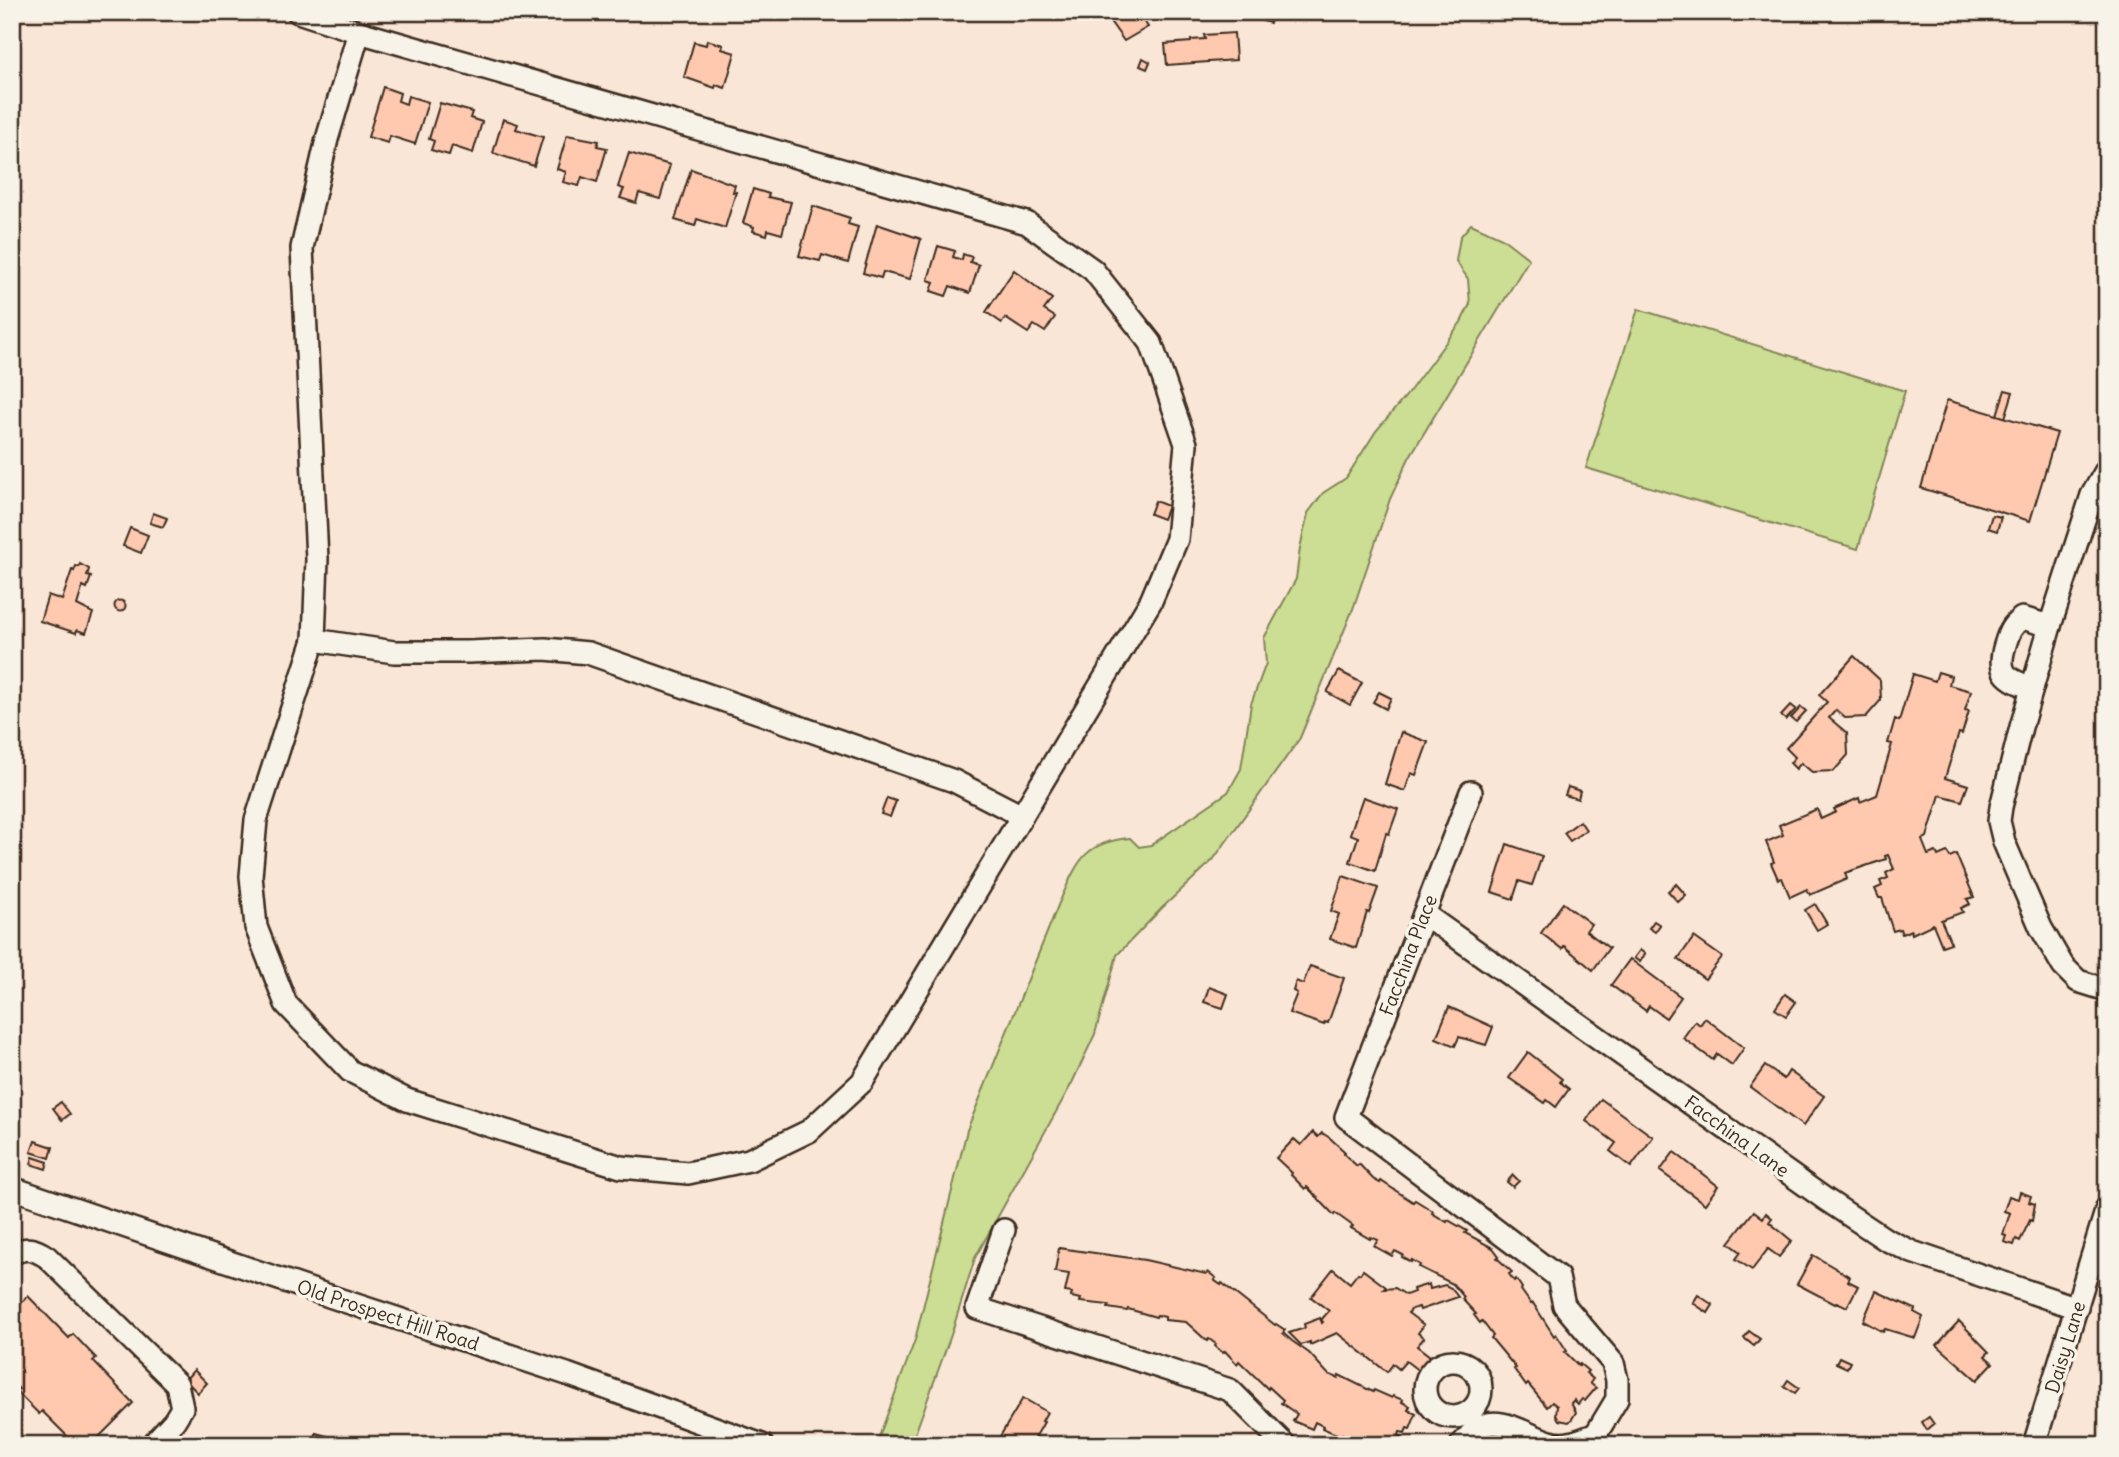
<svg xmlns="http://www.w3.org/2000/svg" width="2119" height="1457" viewBox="0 0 2119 1457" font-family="Delius,sans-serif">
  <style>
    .green { fill: #cbde93; stroke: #838458; stroke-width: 2 }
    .building { fill: #fec9af; stroke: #3b2a1e; stroke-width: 2 }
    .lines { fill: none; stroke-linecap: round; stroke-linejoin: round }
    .minor-casing { stroke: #3b2a1e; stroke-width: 26 }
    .minor { stroke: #f7f3e8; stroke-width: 21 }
    .labels { text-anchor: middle; stroke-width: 7; stroke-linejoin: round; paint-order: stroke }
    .street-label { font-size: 19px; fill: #3b2a1e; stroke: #f7f3e8 }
  </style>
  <rect width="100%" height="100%" fill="#f9e6d7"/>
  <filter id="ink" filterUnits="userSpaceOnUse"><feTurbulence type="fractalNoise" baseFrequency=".0143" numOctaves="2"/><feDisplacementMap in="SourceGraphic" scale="14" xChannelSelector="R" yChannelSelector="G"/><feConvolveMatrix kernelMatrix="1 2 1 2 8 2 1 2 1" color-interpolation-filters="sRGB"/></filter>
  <g filter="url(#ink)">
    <g class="green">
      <path d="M1471,224L1502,238L1529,259L1409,458L1390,499L1353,609L1300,738L1213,860L1162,908L1117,955L1095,1034L1072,1083L975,1258L951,1335L911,1445H876L915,1340L967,1130L1059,903C1077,864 1082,842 1130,838L1139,847L1151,845L1228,792L1241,769L1251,704L1266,663L1264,638L1296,579L1300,548L1308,513L1323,493L1346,478L1376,431L1406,396L1461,322L1470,304L1468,279L1456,261L1460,237Z"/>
      <polygon points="1638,309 1905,391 1858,549 1586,468"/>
    </g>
    <g class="building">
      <polygon points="1110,12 1137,12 1148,27 1124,41 1107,17 1111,15"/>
      <polygon points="1247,12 1274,12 1270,23 1246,16"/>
      <polygon points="1234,33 1236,60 1167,65 1165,44 1191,42 1191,40 1205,39 1204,35"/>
      <polygon points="707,40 723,45 722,49 735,53 725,88 716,85 715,88 684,77 694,42 706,45"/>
      <polygon points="1143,58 1150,62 1147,69 1140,66"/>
      <polygon points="383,87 400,93 398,101 406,104 408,96 428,102 415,144 390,136 388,143 368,137"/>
      <polygon points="440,103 472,112 470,118 482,122 473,153 452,146 449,155 431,150 434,141 429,139"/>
      <polygon points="503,119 518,124 516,129 543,137 534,166 493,153"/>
      <polygon points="567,135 599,141 597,146 607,148 597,182 582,177 579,186 563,182 566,172 557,169"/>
      <polygon points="629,153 670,165 660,199 639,193 636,203 620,198 624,189 618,187"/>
      <polygon points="691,169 735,185 733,192 736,192 725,228 697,219 695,226 675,220"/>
      <polygon points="753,189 769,194 768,197 791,202 782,234 768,230 767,235 753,231 754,227 743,223"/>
      <polygon points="813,206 850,218 848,224 858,227 848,263 822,255 820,261 799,256"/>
      <polygon points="877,224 921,239 910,279 883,272 881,278 863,273"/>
      <polygon points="938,246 955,251 953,257 962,260 963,254 972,257 970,262 979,265 970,293 950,286 946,296 931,291 934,282 928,280"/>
      <polygon points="1014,270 1052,299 1044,310 1055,317 1045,332 1034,325 1028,333 1005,318 1002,323 986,312"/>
      <polygon points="2005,390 2013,392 2005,418 1997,415"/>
      <polygon points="1947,400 2057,433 2030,521 1921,488"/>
      <polygon points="1155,501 1168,506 1163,519 1150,514"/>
      <polygon points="153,513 167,518 163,527 150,523"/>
      <polygon points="1992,515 2001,517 1997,531 1988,528"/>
      <polygon points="130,528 148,535 141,553 123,546"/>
      <polygon points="80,564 89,569 87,576 91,577 87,588 83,586 77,605 93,613 86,633 77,630 76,633 40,621 48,595 62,600 72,570 74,571 76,566 79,567"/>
      <circle cx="120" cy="606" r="5.5"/>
      <polygon points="1854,656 1880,680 1881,700 1866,717 1845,718 1836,710 1829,718 1847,733 1848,755 1834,771 1812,772 1801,763 1796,769 1790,763 1795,757 1786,748 1827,702 1819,695"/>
      <polygon points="1339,671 1362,683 1350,705 1327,692"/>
      <polygon points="1938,672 1951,676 1949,685 1971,691 1965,710 1969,711 1962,734 1959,733 1945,778 1968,785 1962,801 1940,795 1927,837 1922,840 1928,855 1936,852 1938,856 1947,852 1950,857 1956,854 1974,897 1967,899 1970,904 1961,908 1963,912 1941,920 1951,943 1942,946 1933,924 1912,934 1911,930 1902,934 1900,929 1893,931 1882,898 1879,898 1875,889 1882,886 1880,881 1888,878 1886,873 1894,869 1888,855 1885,856 1886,859 1845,873 1847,879 1810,895 1807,889 1790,897 1782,878 1778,879 1771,863 1774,862 1766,842 1783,835 1779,825 1817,809 1821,819 1836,812 1834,809 1859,798 1860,802 1877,795 1892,744 1888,743 1895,719 1899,721 1913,674 1935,681"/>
      <polygon points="1379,692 1391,698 1386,709 1373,702"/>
      <polygon points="1791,705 1796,709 1786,720 1781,716"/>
      <polygon points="1801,707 1806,711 1796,722 1791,718"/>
      <polygon points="1401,732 1428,742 1416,775 1411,773 1405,791 1385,784"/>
      <polygon points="1568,787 1580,791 1578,799 1565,795"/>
      <polygon points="1363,797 1398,809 1389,834 1386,833 1375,871 1350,862 1358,837 1350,834"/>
      <polygon points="887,798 896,801 890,817 881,814"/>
      <polygon points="1580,821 1586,830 1570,841 1564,833"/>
      <polygon points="1507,844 1542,856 1532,885 1519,881 1513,899 1492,892"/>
      <polygon points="1343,876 1378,888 1369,913 1367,912 1356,948 1330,939 1339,914 1331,911"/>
      <polygon points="1676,884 1686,895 1678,902 1668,891"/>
      <polygon points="1563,903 1591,924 1586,931 1609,948 1593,970 1564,946 1562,949 1541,933"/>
      <polygon points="1815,904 1827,924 1817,930 1805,910"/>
      <polygon points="1654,921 1660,925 1655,932 1649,928"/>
      <polygon points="1694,937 1722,957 1705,979 1678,959"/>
      <polygon points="1640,950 1645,954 1640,962 1634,958"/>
      <polygon points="1630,959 1681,997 1666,1018 1649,1006 1646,1011 1611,985"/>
      <polygon points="1310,966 1344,978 1328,1023 1325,1022 1324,1025 1289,1013 1297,993 1293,991 1296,981 1303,984"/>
      <polygon points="1209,987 1228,994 1223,1008 1204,1002"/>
      <polygon points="1785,994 1796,1002 1786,1016 1775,1009"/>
      <polygon points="1449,1007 1493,1027 1486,1045 1459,1037 1455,1046 1436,1038"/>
      <polygon points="1705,1018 1744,1048 1732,1065 1717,1054 1713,1060 1683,1038 1695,1021 1700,1025"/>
      <polygon points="1528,1052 1562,1079 1560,1082 1569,1089 1556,1107 1547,1100 1545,1103 1509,1078"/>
      <polygon points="1765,1066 1784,1079 1789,1071 1824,1096 1803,1126 1750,1087"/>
      <polygon points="1601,1099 1653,1137 1631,1167 1610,1151 1616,1143 1586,1121"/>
      <polygon points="61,1102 70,1114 62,1120 53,1108"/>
      <polygon points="1313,1132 1318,1137 1322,1133 1330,1138 1345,1152 1344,1154 1357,1166 1359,1164 1373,1179 1380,1183 1381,1181 1413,1202 1415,1200 1433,1211 1432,1213 1447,1222 1448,1220 1467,1231 1465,1233 1493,1248 1499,1256 1497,1258 1512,1272 1509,1274 1514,1281 1516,1279 1522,1288 1521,1290 1531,1304 1533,1303 1554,1336 1556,1334 1567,1351 1565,1352 1579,1366 1580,1364 1588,1371 1586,1373 1593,1379 1590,1383 1596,1388 1585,1401 1582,1399 1578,1404 1574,1400 1571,1403 1576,1412 1572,1419 1569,1422 1559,1420 1556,1415 1557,1406 1552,1402 1547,1407 1528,1384 1526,1386 1514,1369 1516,1368 1491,1338 1493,1336 1482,1321 1480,1323 1474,1315 1476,1314 1462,1299 1464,1297 1453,1284 1419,1267 1420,1265 1412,1260 1411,1262 1402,1257 1403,1255 1395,1251 1392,1256 1374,1246 1378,1240 1371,1237 1370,1239 1351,1228 1353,1226 1335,1213 1334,1215 1307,1187 1305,1189 1291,1175 1292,1173 1276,1158 1294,1139 1301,1145"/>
      <polygon points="35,1141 53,1147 50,1158 31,1152"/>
      <polygon points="1674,1152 1718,1186 1705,1204 1660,1171"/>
      <polygon points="33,1157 48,1162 46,1169 31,1164"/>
      <polygon points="1513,1175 1519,1181 1513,1187 1507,1182"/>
      <polygon points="2020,1192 2031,1196 2029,1202 2035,1204 2032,1221 2030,1220 2020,1241 2016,1239 2014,1245 2004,1242 2006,1236 2003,1235 2010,1213 2004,1211 2009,1196 2018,1199"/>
      <polygon points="1754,1211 1763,1218 1766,1213 1772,1218 1769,1222 1792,1241 1779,1257 1768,1249 1752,1270 1736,1259 1741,1252 1729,1243"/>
      <polygon points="1059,1248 1145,1260 1206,1274 1208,1272 1216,1278 1214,1280 1221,1285 1222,1283 1275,1325 1276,1324 1285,1330 1283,1333 1292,1341 1309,1353 1328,1374 1338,1378 1339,1375 1373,1392 1374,1390 1392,1398 1393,1396 1403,1400 1402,1402 1410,1406 1408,1410 1416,1414 1410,1429 1407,1428 1405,1433 1400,1432 1399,1435 1406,1440 1406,1445 1386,1445 1387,1441 1381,1438 1379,1445 1366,1445 1342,1434 1341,1436 1322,1428 1323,1426 1315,1422 1312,1429 1293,1421 1297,1414 1281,1403 1283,1400 1269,1387 1268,1389 1239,1361 1237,1364 1225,1351 1223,1353 1215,1346 1216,1344 1209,1339 1207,1341 1186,1322 1165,1320 1165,1317 1157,1315 1156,1317 1128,1309 1127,1311 1108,1308 1109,1305 1080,1302 1081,1299 1071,1297 1072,1293 1065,1292 1069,1274 1055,1272"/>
      <polygon points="1813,1255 1850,1277 1848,1281 1858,1286 1847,1307 1837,1302 1835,1304 1797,1284"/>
      <polygon points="1333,1269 1350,1283 1358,1273 1360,1274 1363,1270 1386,1287 1384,1289 1395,1288 1406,1295 1414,1292 1413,1289 1429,1284 1430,1289 1445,1285 1451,1288 1458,1297 1420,1310 1419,1307 1412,1309 1408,1313 1424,1325 1418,1333 1424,1338 1417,1346 1430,1356 1419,1371 1406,1361 1399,1369 1393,1364 1387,1372 1337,1333 1310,1345 1310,1342 1301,1345 1289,1333 1305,1328 1304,1324 1320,1318 1322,1323 1323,1322 1321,1320 1329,1311 1311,1297"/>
      <polygon points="1876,1291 1915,1309 1914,1312 1923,1317 1915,1338 1885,1329 1883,1332 1863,1321"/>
      <polygon points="1698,1295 1713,1305 1708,1313 1693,1303"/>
      <polygon points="28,1296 69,1338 73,1334 96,1358 93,1361 133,1403 91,1445 76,1445 42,1411 39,1414 16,1391 19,1389 12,1382 12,1312"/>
      <polygon points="1959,1321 1989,1352 1985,1356 1993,1363 1977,1380 1937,1345"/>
      <polygon points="1749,1331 1760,1339 1754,1346 1744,1338"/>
      <polygon points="1839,1357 1850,1362 1847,1368 1836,1363"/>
      <polygon points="194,1370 207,1383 198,1393 185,1380"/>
      <polygon points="1788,1380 1799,1388 1795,1393 1784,1386"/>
      <polygon points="1023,1398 1047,1412 1042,1421 1044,1422 1031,1445 999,1445 996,1443"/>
      <polygon points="1929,1417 1934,1424 1927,1430 1922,1422"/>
      <polygon points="316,1433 334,1438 333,1440 350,1445 314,1445"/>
    </g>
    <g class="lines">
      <g class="minor-casing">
        <g id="minor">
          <polyline points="298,12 359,32 1027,223 1093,270 1151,343 1186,444 1177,539 1151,601 862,1082 809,1131 749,1160 688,1173 621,1167 407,1100 350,1071 286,1004 256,927 251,876 256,820 314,640 317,559 302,248 327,139 359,32"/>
          <polyline points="2107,469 2092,495 2050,626 2021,727 2001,807 1999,821 2004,842 2021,882 2041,928 2063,966 2078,981 2107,990"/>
          <polyline points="314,640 394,652 468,652 545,649 588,653 954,781 1022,816"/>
          <path d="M2032,688C2007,679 1996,674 2005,645C2009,632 2011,626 2022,618L2050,626"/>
          <polyline points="1424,914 1825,1199 1885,1239 1912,1252 2077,1308"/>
          <polyline points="12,1188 341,1300 567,1374 762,1445"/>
          <polyline points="1004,1230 977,1308 1230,1390 1285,1445"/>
          <path d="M12,1254C26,1246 35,1249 47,1257L177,1384L182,1408L174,1421L152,1445"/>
          <circle cx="1453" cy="1389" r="28"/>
          <path d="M1461,1445C1466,1440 1471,1433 1476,1429C1501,1412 1529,1438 1554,1443C1568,1446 1583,1439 1596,1434L1617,1399V1380L1613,1363L1564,1305L1558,1277L1346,1117L1471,792"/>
          <polyline points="2034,1445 2107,1208"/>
        </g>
      </g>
      <use href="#minor" class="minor"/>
    </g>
  </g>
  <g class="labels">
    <g class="street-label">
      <text transform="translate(1408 955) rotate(-69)" y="7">Facchina Place</text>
      <text transform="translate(1737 1136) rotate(36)" y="7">Facchina Lane</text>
      <text transform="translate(388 1315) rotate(18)" y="7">Old Prospect Hill Road</text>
      <text transform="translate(2065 1347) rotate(-73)" y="7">Daisy Lane</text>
    </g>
  </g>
  <rect width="2119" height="1457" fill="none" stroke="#f7f3e8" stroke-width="42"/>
  <rect x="21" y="21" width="2077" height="1415" fill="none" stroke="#3b2a1e" stroke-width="2.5" filter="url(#ink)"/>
</svg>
